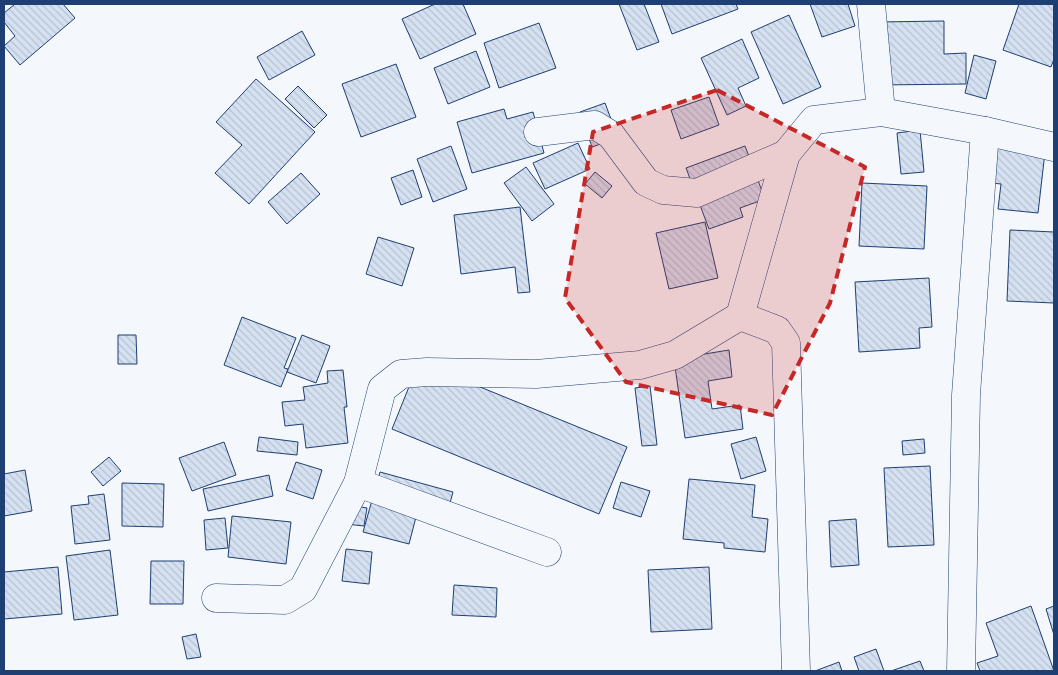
<svg xmlns="http://www.w3.org/2000/svg" width="1058" height="675" viewBox="0 0 1058 675" font-family="'Titillium Web',sans-serif">
  <style>
    .building { fill: url(#building-back-hatch); stroke: #1d3f73 }
    .lines { fill: none; stroke-linecap: round; stroke-linejoin: round }
    .minor-casing { stroke: #1d3f73; stroke-width: 29 }
    .minor { stroke: #f4f7fb; stroke-width: 28 }
    .marked { fill: #c62828; fill-opacity: 0.2; stroke: #c62828; stroke-width: 4; stroke-dasharray: 10 6; stroke-linejoin: round }
  </style>
  <defs>
    <pattern id="building-back-hatch" width="6" height="6" patternUnits="userSpaceOnUse" patternTransform="scale(1.25)"><rect width="6" height="6" fill="#d5e0f0"/><path d="M-1 5l2 2M0 0l6 6M5-1l2 2" fill="none" stroke="#b6c1d1"/></pattern>
  </defs>
  <rect width="100%" height="100%" fill="#f4f7fb"/>
  <g class="building">
    <polygon points="15,4 63,4 75,18 20,65 4,46 15,36 4,22 4,13"/>
    <polygon points="435,4 463,4 476,34 420,59 402,19"/>
    <polygon points="619,4 644,4 659,42 637,50"/>
    <polygon points="661,4 736,4 738,9 672,34"/>
    <polygon points="810,4 848,4 855,26 822,37"/>
    <polygon points="1019,4 1054,4 1054,59 1051,67 1003,50"/>
    <polygon points="789,15 821,87 783,104 751,32"/>
    <polygon points="944,21 944,54 966,53 966,84 878,85 878,22"/>
    <polygon points="539,23 556,68 499,88 484,43"/>
    <polygon points="302,31 315,55 269,80 257,57"/>
    <polygon points="742,39 759,78 738,88 746,106 727,115 701,58"/>
    <polygon points="476,51 490,87 448,104 434,68"/>
    <polygon points="974,55 996,61 986,99 965,93"/>
    <polygon points="396,64 416,117 361,137 342,84"/>
    <polygon points="256,79 315,132 249,204 215,173 242,145 216,122"/>
    <polygon points="298,86 327,115 314,128 285,99"/>
    <polygon points="709,97 719,125 681,139 671,110"/>
    <polygon points="605,103 618,138 592,147 580,112"/>
    <polygon points="504,109 507,119 533,112 544,153 472,173 457,122"/>
    <polygon points="920,130 924,172 901,174 897,133"/>
    <polygon points="578,143 590,169 545,189 533,163"/>
    <polygon points="978,145 1045,152 1038,213 998,209 1001,184 974,181"/>
    <polygon points="451,146 467,189 433,202 417,159"/>
    <polygon points="745,146 765,199 740,208 743,217 709,229 686,168"/>
    <polygon points="526,167 554,204 532,221 504,183"/>
    <polygon points="413,170 422,197 401,205 391,178"/>
    <polygon points="595,172 612,186 602,198 585,184"/>
    <polygon points="301,173 320,194 287,224 268,202"/>
    <polygon points="862,183 927,186 924,249 859,246"/>
    <polygon points="520,207 530,292 518,293 515,267 461,274 454,215"/>
    <polygon points="705,222 718,278 669,289 656,233"/>
    <polygon points="1010,230 1054,232 1054,303 1007,301"/>
    <polygon points="378,237 414,248 402,286 366,274"/>
    <polygon points="929,278 932,327 919,328 920,348 859,352 855,282"/>
    <polygon points="242,317 296,338 284,368 288,369 281,387 224,365"/>
    <polygon points="118,335 136,335 137,364 118,364"/>
    <polygon points="302,335 330,346 316,383 287,372"/>
    <polygon points="729,350 732,377 708,381 712,409 740,405 743,429 685,438 674,359"/>
    <polygon points="419,362 627,447 599,514 392,429"/>
    <polygon points="343,370 347,407 344,407 348,443 306,448 303,424 285,426 282,402 305,400 303,387 328,383 327,371"/>
    <polygon points="650,386 657,445 642,446 635,388"/>
    <polygon points="259,437 298,442 297,455 257,451"/>
    <polygon points="756,437 766,471 741,479 731,444"/>
    <polygon points="924,439 925,453 903,455 902,441"/>
    <polygon points="224,442 236,475 192,491 179,458"/>
    <polygon points="109,457 121,471 103,486 91,472"/>
    <polygon points="296,462 322,470 313,499 286,490"/>
    <polygon points="930,466 934,545 888,547 884,468"/>
    <polygon points="25,470 32,511 4,516 4,474"/>
    <polygon points="380,472 453,492 444,525 416,517 409,544 363,532"/>
    <polygon points="269,475 273,496 208,511 203,489"/>
    <polygon points="689,479 755,485 752,517 768,519 765,552 724,548 724,543 683,539"/>
    <polygon points="621,482 650,491 641,517 613,508"/>
    <polygon points="122,483 164,484 163,527 122,526"/>
    <polygon points="104,494 110,540 75,544 71,506 89,504 88,496"/>
    <polygon points="349,505 367,508 364,526 346,524"/>
    <polygon points="232,516 291,522 286,564 228,557"/>
    <polygon points="225,518 228,548 206,550 204,520"/>
    <polygon points="856,519 859,565 831,567 829,521"/>
    <polygon points="346,549 372,552 369,584 342,581"/>
    <polygon points="110,550 118,615 74,620 66,556"/>
    <polygon points="151,561 184,561 183,604 150,604"/>
    <polygon points="58,567 62,614 4,619 4,572"/>
    <polygon points="709,567 712,629 651,632 648,570"/>
    <polygon points="454,585 497,588 496,617 452,615"/>
    <polygon points="1031,606 1054,671 980,671 977,663 998,656 986,623"/>
    <polygon points="1054,606 1054,635 1046,609"/>
    <polygon points="196,634 201,657 187,659 182,637"/>
    <polygon points="876,649 884,671 859,671 854,657"/>
    <polygon points="920,661 924,671 891,671"/>
    <polygon points="839,662 842,671 815,671"/>
  </g>
  <g class="lines">
    <g class="minor-casing">
      <g id="minor">
        <polyline points="871,4 881,112"/>
        <polyline points="538,132 595,125 611,135 646,182 663,190 697,193 786,154"/>
        <polyline points="740,316 777,330 786,343 796,671"/>
        <polyline points="358,483 547,552"/>
        <polyline points="216,598 285,600 303,589 358,483 382,389 401,374 427,372 536,374 640,365 675,355 740,316 786,154 814,120 881,112 985,131 1054,147"/>
        <polyline points="961,671 966,395 985,131"/>
      </g>
    </g>
    <use href="#minor" class="minor"/>
  </g>
  <path class="marked" d="M717,90L865,167L830,303L772,415L626,382L565,298L593,132Z"/>
  <rect width="1058" height="675" fill="none" stroke="#1d3f73" stroke-width="10"/>
</svg>
